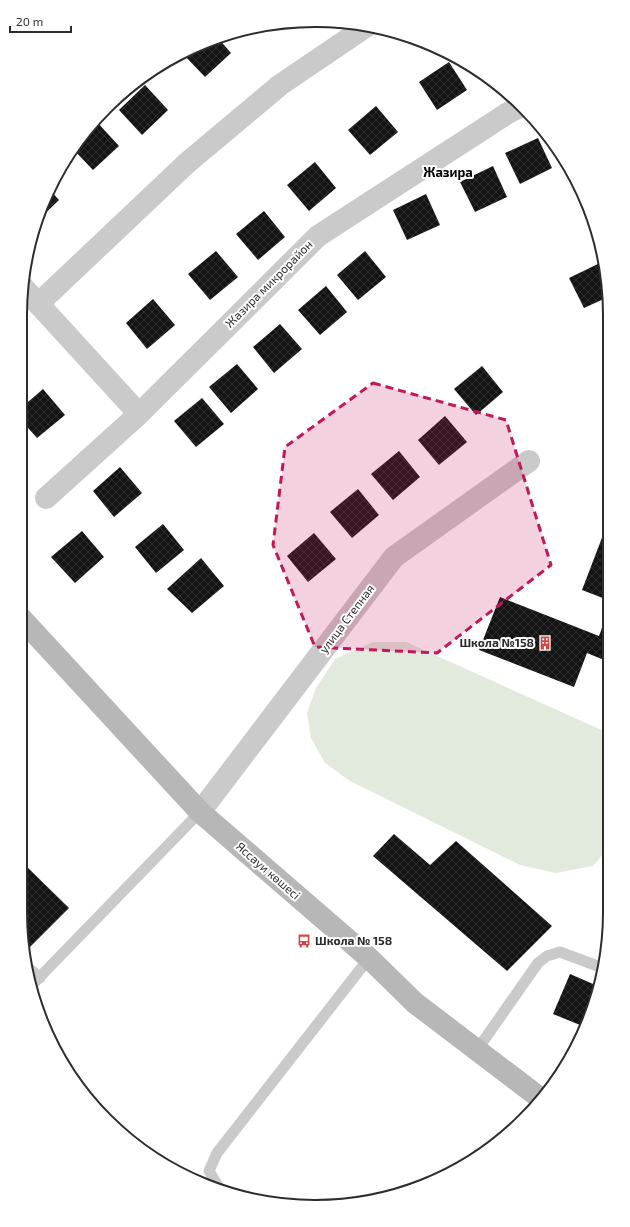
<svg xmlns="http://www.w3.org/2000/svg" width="630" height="1227" viewBox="0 0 630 1227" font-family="'Exo 2',sans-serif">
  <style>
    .grass { fill: #e2e9dd }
    .building { fill: url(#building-cross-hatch) }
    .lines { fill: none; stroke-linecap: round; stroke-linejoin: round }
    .service { stroke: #cacaca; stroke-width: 11 }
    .minor { stroke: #cacaca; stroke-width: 22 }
    .secondary { stroke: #b7b7b7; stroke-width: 22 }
    .marked { fill: #c2185b; fill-opacity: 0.2; stroke: #c2185b; stroke-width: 3; stroke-dasharray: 8 5; stroke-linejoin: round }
    .labels { text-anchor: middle; stroke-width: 4; stroke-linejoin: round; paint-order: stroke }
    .street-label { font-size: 12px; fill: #2d2d2d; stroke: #fff }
    .poi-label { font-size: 12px; font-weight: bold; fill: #2d2d2d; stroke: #fff; text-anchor: end }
    .neighbourhood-label { font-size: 13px; font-weight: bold; fill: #000; stroke: #fff }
    .rim { fill: none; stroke: #2d2d2d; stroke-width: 2 }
  </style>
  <defs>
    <pattern id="building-cross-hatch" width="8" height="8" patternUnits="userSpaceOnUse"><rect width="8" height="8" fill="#141414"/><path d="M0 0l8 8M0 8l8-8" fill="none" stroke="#2e2e2e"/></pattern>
  </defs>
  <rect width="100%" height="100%" fill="#fff"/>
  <polygon class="grass" points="373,642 406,642 606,732 609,737 609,847 593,866 556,873 520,865 350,781 325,763 311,738 307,713 316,688 335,659"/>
  <g class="building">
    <polygon points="217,37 231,53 205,77 182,53"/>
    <polygon points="449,62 467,90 437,110 419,82"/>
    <polygon points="145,85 168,110 142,135 119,110"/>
    <polygon points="376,106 398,132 370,155 348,130"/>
    <polygon points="96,121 119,146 93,170 73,149 81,135"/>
    <polygon points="538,138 552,168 520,184 505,153"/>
    <polygon points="315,162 336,188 309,211 287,185"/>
    <polygon points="493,166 507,197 475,212 460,182"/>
    <polygon points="49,189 59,200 36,222"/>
    <polygon points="426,194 440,225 407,240 393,210"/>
    <polygon points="264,211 285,237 258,260 236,234"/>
    <polygon points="216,251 238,277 210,300 188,274"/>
    <polygon points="365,251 386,277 358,300 337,275"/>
    <polygon points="602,262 607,276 608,297 584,308 569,278"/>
    <polygon points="326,286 347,312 320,335 298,310"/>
    <polygon points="153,299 175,325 147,349 126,323"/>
    <polygon points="280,324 302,349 274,373 253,347"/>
    <polygon points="237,364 258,389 231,413 209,387"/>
    <polygon points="482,366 503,392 476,415 454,389"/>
    <polygon points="43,389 65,415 37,438 20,419 21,408"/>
    <polygon points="202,398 224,424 196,447 174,421"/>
    <polygon points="445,416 467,442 439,465 418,440"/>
    <polygon points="399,451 420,477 393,500 371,474"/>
    <polygon points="120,467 142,493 114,517 93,491"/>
    <polygon points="358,489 379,515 352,538 330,512"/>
    <polygon points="608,522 608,600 582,590"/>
    <polygon points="163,524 184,550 156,573 135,547"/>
    <polygon points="82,531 104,557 75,583 51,557"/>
    <polygon points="314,533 336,559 308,582 287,556"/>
    <polygon points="201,558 224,586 192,613 167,589"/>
    <polygon points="500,597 599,636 608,611 609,662 587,653 574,687 479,650"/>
    <polygon points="394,834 430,865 456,841 552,926 507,971 373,856"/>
    <polygon points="20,860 69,908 29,948 25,945 20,912"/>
    <polygon points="570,974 600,987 585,1027 553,1014"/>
  </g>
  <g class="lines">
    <g class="service">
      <polyline points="29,968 40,978"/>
      <polyline points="32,985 200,812"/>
      <polyline points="477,1050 538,963 547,956 560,952 603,968"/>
      <polyline points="220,1189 209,1171 217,1153 369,958"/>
    </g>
    <g class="minor">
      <polyline points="22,286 139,414"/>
      <polyline points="38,304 187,163 280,85 367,26"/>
      <polyline points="46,498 139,414 318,236 508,113 521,106"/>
      <polyline points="200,812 394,557 529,461"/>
    </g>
    <polyline class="secondary" points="20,617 200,812 369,958 415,1003 540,1098"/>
  </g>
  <path class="marked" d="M373,383L506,420L551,565L437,653L315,647L273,545L285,447Z"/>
  <defs>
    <g id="building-bare" transform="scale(1.08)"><path d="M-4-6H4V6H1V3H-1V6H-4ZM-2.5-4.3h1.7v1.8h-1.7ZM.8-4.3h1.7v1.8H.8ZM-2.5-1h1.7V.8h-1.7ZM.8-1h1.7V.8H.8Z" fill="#ce4645" stroke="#fff" stroke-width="2.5" paint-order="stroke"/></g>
    <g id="bus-bare" transform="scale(1.08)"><path d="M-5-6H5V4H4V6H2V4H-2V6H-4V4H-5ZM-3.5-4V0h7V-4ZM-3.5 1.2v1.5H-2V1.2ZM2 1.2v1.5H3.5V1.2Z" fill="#ce4645" stroke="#fff" stroke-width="2.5" paint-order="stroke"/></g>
  </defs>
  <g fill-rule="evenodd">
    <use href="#building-bare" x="545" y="643"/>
    <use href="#bus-bare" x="304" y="941"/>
  </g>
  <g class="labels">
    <g class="street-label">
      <text transform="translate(269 284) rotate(-45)" y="4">Жазира микрорайон</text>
      <text transform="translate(347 619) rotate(-53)" y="4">улица Степная</text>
      <text transform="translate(268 871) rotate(41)" y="4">Яссауи көшесі</text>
    </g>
    <g class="poi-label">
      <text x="534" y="647">Школа №158</text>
      <text x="315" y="945" text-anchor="start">Школа № 158</text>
    </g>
    <g class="neighbourhood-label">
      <text x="448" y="177">Жазира</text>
    </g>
  </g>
  <path d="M0 0H630V1227H0ZM315 27H315A288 288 0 0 1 603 315V912A288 288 0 0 1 315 1200H315A288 288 0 0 1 27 912V315A288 288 0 0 1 315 27Z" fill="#fff" fill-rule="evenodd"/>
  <path class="rim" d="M315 27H315A288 288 0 0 1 603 315V912A288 288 0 0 1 315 1200H315A288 288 0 0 1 27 912V315A288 288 0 0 1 315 27Z"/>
  <path d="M10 26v6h61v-6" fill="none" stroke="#2d2d2d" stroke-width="2"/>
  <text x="16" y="26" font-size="12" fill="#2d2d2d" stroke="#ffffff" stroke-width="3" paint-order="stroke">20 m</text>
</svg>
